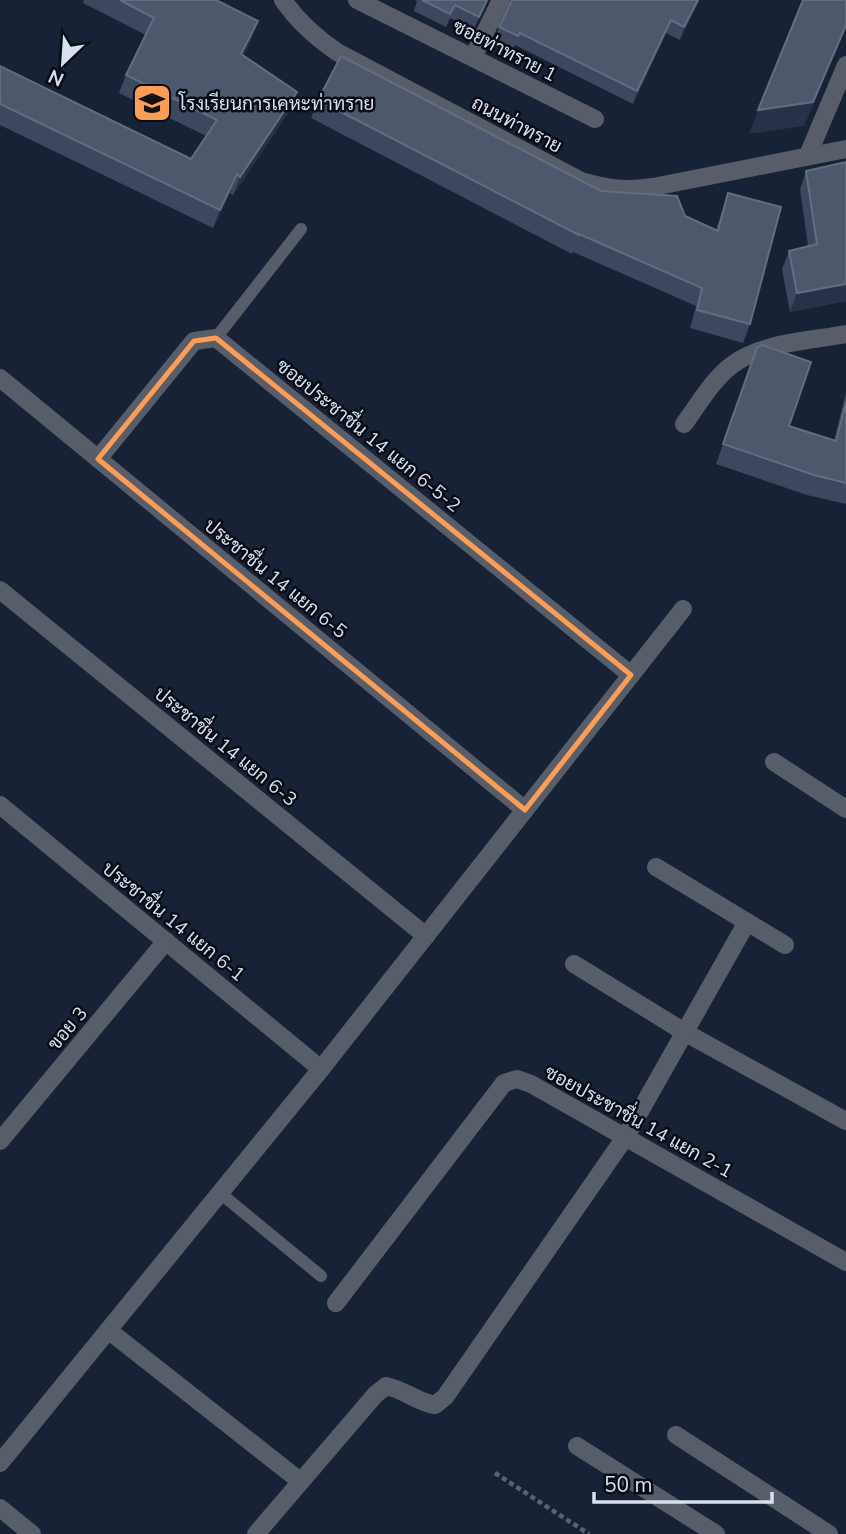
<svg xmlns="http://www.w3.org/2000/svg" width="846" height="1534" viewBox="0 0 846 1534" font-family="'Nunito Sans',Sarabun,sans-serif">
  <style>
    .lines { fill: none; stroke-linecap: round; stroke-linejoin: round }
    .path { stroke: #596275; stroke-width: 4.5; stroke-dasharray: 5 3.5; stroke-linecap: butt }
    .service { stroke: #585e69; stroke-width: 12 }
    .minor { stroke: #585e69; stroke-width: 18 }
    .wall { fill: #3d475e }
    .shaded-wall { fill: #273248 }
    .building { fill: #4d586d; stroke: #636d82; stroke-width: 2 }
    .marked { fill: none; stroke: #fd9d55; stroke-width: 5; stroke-linejoin: round }
    .labels { text-anchor: middle; stroke-width: 5; stroke-linejoin: round; paint-order: stroke }
    .street-label { font-size: 19px; fill: #d8dfee; stroke: #070c15 }
    .poi-label { font-size: 19px; fill: #d8dfee; stroke: #070c15; text-anchor: start }
  </style>
  <rect width="100%" height="100%" fill="#182237"/>
  <g class="lines">
    <polyline class="path" points="495,1473 589,1534"/>
    <g class="service">
      <polyline points="216,338 301,229"/>
      <polyline points="220,1193 321,1276"/>
    </g>
    <g class="minor">
      <path d="M283,0C298,22 315,37 337,52L581,181C608,189 624,191 653,187L846,149"/>
      <polyline points="357,0 595,119"/>
      <polyline points="473,57 501,0"/>
      <polyline points="808,155 846,65"/>
      <polyline points="0,378 525,810"/>
      <path d="M684,424C698,405 713,379 732,365C763,342 809,341 846,334"/>
      <polyline points="98,459 194,341 216,338 631,675"/>
      <polyline points="0,590 426,936"/>
      <polyline points="774,762 846,809"/>
      <polyline points="0,805 321,1069"/>
      <polyline points="656,867 785,945"/>
      <polyline points="574,964 686,1033 846,1121"/>
      <polyline points="0,1141 166,941"/>
      <polyline points="336,1303 504,1083 517,1079 531,1084 846,1262"/>
      <polyline points="108,1330 300,1481"/>
      <polyline points="676,1435 829,1534"/>
      <polyline points="577,1446 716,1534"/>
      <polyline points="0,1463 321,1069 683,609"/>
      <polyline points="0,1508 32,1534"/>
      <path d="M256,1534L375,1395L386,1386C405,1390 417,1402 435,1405L445,1397L626,1136L747,922"/>
    </g>
  </g>
  <g class="wall">
    <polygon points="84,0 216,0 251,40 243,56 297,92 290,110 233,195 230,193 213,228 0,125 0,66 191,159 206,136 119,93 126,75 146,35 83,3"/>
    <polygon points="414,0 488,0 474,29 450,18 446,27 414,11 417,1"/>
    <polygon points="511,0 699,0 680,40 666,33 633,104 515,45 514,48 494,39"/>
    <polygon points="318,100 601,191 685,216 716,230 728,193 750,324 743,343 690,328 696,306 573,252 572,254 311,118"/>
    <polygon points="806,171 846,301 790,312 782,269 789,251 808,246 800,189"/>
    <polygon points="757,348 789,426 834,441 846,392 846,504 807,495 716,464"/>
  </g>
  <g class="shaded-wall">
    <polygon points="487,0 488,0 474,29 479,17"/>
    <polygon points="698,0 699,0 698,3 680,40 684,27"/>
    <polygon points="671,20 666,33 633,104 637,91"/>
    <polygon points="258,21 251,40 235,73 241,54"/>
    <polygon points="846,25 846,29 804,126 749,134 758,110"/>
    <polygon points="297,92 290,110 233,195 240,177"/>
    <polygon points="237,174 230,193 213,228 220,210"/>
    <polygon points="846,284 846,301 790,312 797,293"/>
  </g>
  <g class="building">
    <polygon points="120,0 216,0 258,21 241,54 297,92 240,177 237,174 220,210 0,104 0,66 191,159 217,120 126,75 154,18"/>
    <polygon points="422,0 487,0 479,17 455,5 450,14"/>
    <polygon points="512,0 698,0 684,27 671,20 637,91 520,33 518,36 499,27"/>
    <polygon points="803,0 846,0 846,25 813,102 758,110"/>
    <polygon points="341,56 601,191 677,196 685,216 718,231 728,193 781,207 750,324 697,310 702,288 579,234 579,235 318,100"/>
    <polygon points="846,162 846,284 797,293 789,251 817,244 806,171"/>
    <polygon points="762,345 811,362 789,426 836,441 846,402 846,483 814,475 723,444 757,348"/>
  </g>
  <path class="marked" d="M216,338L631,675L525,810L98,459L194,341Z"/>
  <defs>
    <g id="school-square" transform="scale(2.0125)"><rect x="-9" y="-9" width="18" height="18" rx="4" fill="#fd9d55" stroke="#070c15"/><path d="M0-5L7-2L0 1L-7-2ZM-4 1L0 2.5L4 1V4Q0 6-4 4Z" fill="#111"/></g>
  </defs>
  <g fill-rule="evenodd">
    <use href="#school-square" x="152" y="103"/>
  </g>
  <g class="labels">
    <g class="street-label">
      <text transform="translate(505 50) rotate(27)" y="7">ซอยท่าทราย 1</text>
      <text transform="translate(517 124) rotate(28)" y="7">ถนนท่าทราย</text>
      <text transform="translate(369 435) rotate(39)" y="7">ซอยประชาชื่น 14 แยก 6-5-2</text>
      <text transform="translate(276 578) rotate(39)" y="7">ประชาชื่น 14 แยก 6-5</text>
      <text transform="translate(226 746) rotate(39)" y="7">ประชาชื่น 14 แยก 6-3</text>
      <text transform="translate(174 921) rotate(39)" y="7">ประชาชื่น 14 แยก 6-1</text>
      <text transform="translate(67 1028) rotate(-50)" y="7">ขอย 3</text>
      <text transform="translate(639 1121) rotate(29)" y="7">ซอยประชาชื่น 14 แยก 2-1</text>
    </g>
    <g class="poi-label">
      <text x="179" y="110">โรงเรียนการเคหะท่าทราย</text>
    </g>
  </g>
  <g transform="translate(63 63) rotate(205)" stroke="#070c15" stroke-width="5" paint-order="stroke">
  <path d="M0-5L12 26L0 18L-12 26Z" fill="#d8dfee"/>
  <text y="-10" font-size="19" font-weight="bold" text-anchor="middle" fill="#d8dfee">N</text>
  </g>
  <path d="M594 1492v10h178v-10" fill="none" stroke="#d8dfee" stroke-width="3.5"/>
  <text x="604" y="1492" font-size="21" fill="#d8dfee" stroke="#070c15" stroke-width="5" paint-order="stroke">50 m</text>
</svg>
